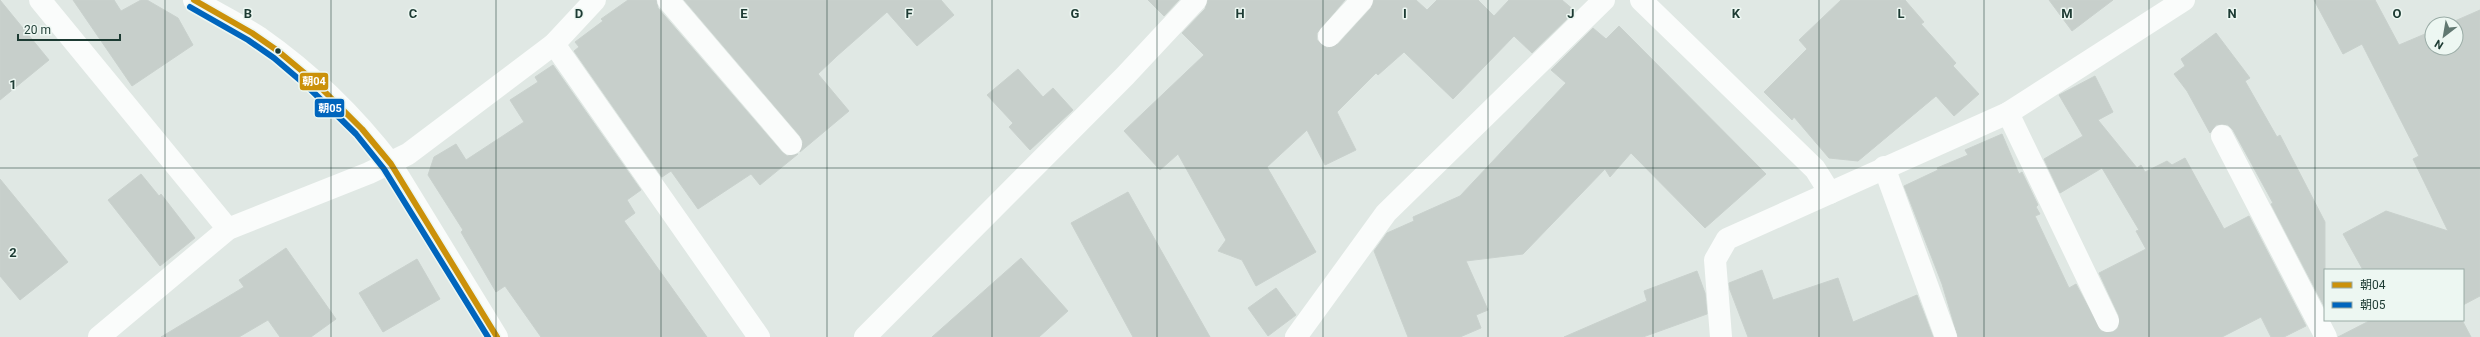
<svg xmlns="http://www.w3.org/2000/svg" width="2480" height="337" viewBox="0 0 2480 337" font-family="Roboto,'Noto Sans JP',sans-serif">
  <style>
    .building { fill: #c7cfcb; stroke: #c9d1cd }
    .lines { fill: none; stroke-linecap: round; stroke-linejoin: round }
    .minor { stroke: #fafcfb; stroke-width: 22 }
    .bus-1-casing { stroke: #edf7f2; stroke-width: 9 }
    .bus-2-casing { stroke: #edf7f2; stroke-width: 9 }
    .bus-1 { stroke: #cb910a; stroke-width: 6 }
    .bus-2 { stroke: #0065bd; stroke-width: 6 }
    .grid { fill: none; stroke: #1d3b33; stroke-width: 1; stroke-opacity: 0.55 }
    .bus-dot { fill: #1d3b33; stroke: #edf7f2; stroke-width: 1.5 }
    .grid-label { font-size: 13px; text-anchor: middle; font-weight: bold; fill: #1d3b33; stroke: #edf7f2; stroke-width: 3; stroke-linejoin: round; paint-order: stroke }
    .line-badge { stroke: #edf7f2; stroke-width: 1.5 }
    .badge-label { font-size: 11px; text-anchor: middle; font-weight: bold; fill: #fff }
  </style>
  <rect width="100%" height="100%" fill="#e0e8e4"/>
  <g class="building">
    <polygon points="0,0 49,60 0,100"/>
    <polygon points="73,0 114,0 121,11 141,0 147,0 178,18 193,45 132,86"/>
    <polygon points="628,0 656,0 658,8 782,152 787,156 798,154 760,185 751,174 698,209 671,171 662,177 574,51 579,47 575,42 603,21 601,19"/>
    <polygon points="684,0 941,0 954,15 917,46 887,12 837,56 818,74 849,111 800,152 803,142 800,136"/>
    <polygon points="1148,0 1179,0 1164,16"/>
    <polygon points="1208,0 1345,0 1317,33 1317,40 1327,48 1338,44 1371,8 1374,0 1416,0 1427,10 1437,0 1478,0 1494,16 1509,0 1562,0 1575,11 1532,53 1514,36 1453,99 1404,52 1378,75 1376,73 1337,112 1356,150 1325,165 1307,130 1267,167 1316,252 1256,286 1242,260 1218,251 1226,240 1178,154 1160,170 1124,131 1204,55 1182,33 1205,9"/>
    <polygon points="1841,0 1905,0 1924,22 1921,24 1956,63 1953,66 1979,94 1954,116 1936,96 1858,161 1829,158 1794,117 1792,120 1764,92 1807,49 1799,40"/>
    <polygon points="2049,0 2113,0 2072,31"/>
    <polygon points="2314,0 2375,0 2399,45 2432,31 2432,48 2456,48 2456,24 2448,24 2480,10 2480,296 2463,305 2463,270 2363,270 2343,234 2386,211 2448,231 2413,159 2419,156 2362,44 2343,54"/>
    <polygon points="1619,26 1766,174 1705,228 1631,153 1610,177 1605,169 1523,254 1466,261 1488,310 1476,315 1481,328 1460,337 1408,337 1374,251 1387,233 1414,221 1413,217 1460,196 1566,83 1551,70 1593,28 1606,39"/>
    <polygon points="2216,33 2250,78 2245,81 2277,137 2280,135 2325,222 2325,308 2271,204 2273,203 2233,130 2228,125 2222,124 2216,125 2210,133 2187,91 2174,74 2185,66 2181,59"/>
    <polygon points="553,65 641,190 627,200 635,213 624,221 707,337 541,337 505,286 496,292 461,232 463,230 428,175 434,157 456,144 466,160 524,122 510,100 538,82 535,77"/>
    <polygon points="1018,69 1043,97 1053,88 1073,110 1030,150 1009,127 1013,123 987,95"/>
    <polygon points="2095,76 2113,112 2098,120 2137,168 2141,165 2145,172 2167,161 2172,165 2185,158 2224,229 2249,216 2306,326 2284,337 2271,337 2261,317 2222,337 1958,337 1942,284 1904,186 1938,170 1937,168 1968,155 1965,150 2002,134 2019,174 2022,172 2038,205 2036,207 2040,214 2035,216 2069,288 2076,284 2101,331 2113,332 2118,328 2119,316 2099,273 2146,249 2136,231 2139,230 2102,168 2060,193 2044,159 2083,136 2059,95"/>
    <polygon points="141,174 159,196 161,194 195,238 160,266 108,200"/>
    <polygon points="0,179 68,262 20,300 0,276"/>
    <polygon points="1128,192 1210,337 1133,337 1071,223"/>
    <polygon points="286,248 336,319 311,337 280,337 268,320 239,337 161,337 244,287 239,280"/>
    <polygon points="1021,258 1068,311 1039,337 932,337"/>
    <polygon points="417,259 440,299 383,332 359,293"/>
    <polygon points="1762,270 1773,300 1838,278 1853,322 1917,295 1933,337 1748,337 1730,290 1729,283"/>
    <polygon points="1697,271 1705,293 1707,314 1643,337 1564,337 1647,301 1644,291"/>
    <polygon points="1276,288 1296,315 1268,336 1248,308"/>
    <polygon points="2371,320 2462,320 2471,337 2338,337"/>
  </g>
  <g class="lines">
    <g class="minor">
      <polyline points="40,0 228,229"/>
      <path d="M194,0C216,13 239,24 260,38C310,73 354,116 391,164L497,337"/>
      <polyline points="668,0 791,144"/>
      <polyline points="1641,0 1815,169 1830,193"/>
      <polyline points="1329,36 1362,0"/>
      <polyline points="554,44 759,337"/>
      <polyline points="2008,113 2108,321"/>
      <polyline points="2222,136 2326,337"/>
      <polyline points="1884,167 1946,337"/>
      <polyline points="99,337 228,229 369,173 408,154 554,44 595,0"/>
      <polyline points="865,337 1125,76 1196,0"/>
      <polyline points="1296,337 1386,213 1604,0"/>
      <polyline points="1721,337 1715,260 1727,239 2008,113 2184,0"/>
    </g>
    <g class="bus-1-casing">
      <polyline id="bus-1" points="194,0 252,33 278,51 314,81 362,129 391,164 497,337"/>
    </g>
    <g class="bus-2-casing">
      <polyline id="bus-2" points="190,7 248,40 274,58 308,87 356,134 384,169 488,337"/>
    </g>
    <use href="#bus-1" class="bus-1"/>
    <use href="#bus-2" class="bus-2"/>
  </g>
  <path class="grid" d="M165,0V337M331,0V337M496,0V337M661,0V337M827,0V337M992,0V337M1157,0V337M1323,0V337M1488,0V337M1653,0V337M1819,0V337M1984,0V337M2149,0V337M2315,0V337M0,168H2480"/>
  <circle class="bus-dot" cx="278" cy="51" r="3.5"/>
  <g class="grid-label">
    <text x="248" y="18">B</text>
    <text x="413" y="18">C</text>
    <text x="579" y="18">D</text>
    <text x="744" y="18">E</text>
    <text x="909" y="18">F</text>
    <text x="1075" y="18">G</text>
    <text x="1240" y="18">H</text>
    <text x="1405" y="18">I</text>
    <text x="1571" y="18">J</text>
    <text x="1736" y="18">K</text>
    <text x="1901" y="18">L</text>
    <text x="2067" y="18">M</text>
    <text x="2232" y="18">N</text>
    <text x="2397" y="18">O</text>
    <text x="13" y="89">1</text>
    <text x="13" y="257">2</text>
  </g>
  <g class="line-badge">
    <rect x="299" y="72" width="30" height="19" rx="4" fill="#cb910a"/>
    <rect x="314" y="98" width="31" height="20" rx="4" fill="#0065bd"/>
  </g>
  <g class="badge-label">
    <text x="314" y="85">朝04</text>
    <text x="330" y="112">朝05</text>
  </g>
  <rect x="2324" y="269" width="140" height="52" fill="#edf7f2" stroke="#9aaca6"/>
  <rect x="2332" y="282" width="20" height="6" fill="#cb910a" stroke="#9aaca6"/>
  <text x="2360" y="289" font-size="12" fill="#1d3b33">朝04</text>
  <rect x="2332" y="302" width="20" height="6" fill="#0065bd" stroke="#9aaca6"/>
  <text x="2360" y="309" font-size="12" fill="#1d3b33">朝05</text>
  <g transform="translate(2444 36) rotate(211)"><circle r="19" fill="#edf7f2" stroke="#9aaca6"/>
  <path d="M0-3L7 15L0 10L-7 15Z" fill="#617871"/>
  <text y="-6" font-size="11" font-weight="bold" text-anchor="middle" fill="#1d3b33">N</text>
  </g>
  <path d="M18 34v6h102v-6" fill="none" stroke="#1d3b33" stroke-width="2"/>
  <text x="24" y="34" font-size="12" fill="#1d3b33" stroke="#edf7f2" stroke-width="3" paint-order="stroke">20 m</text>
</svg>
